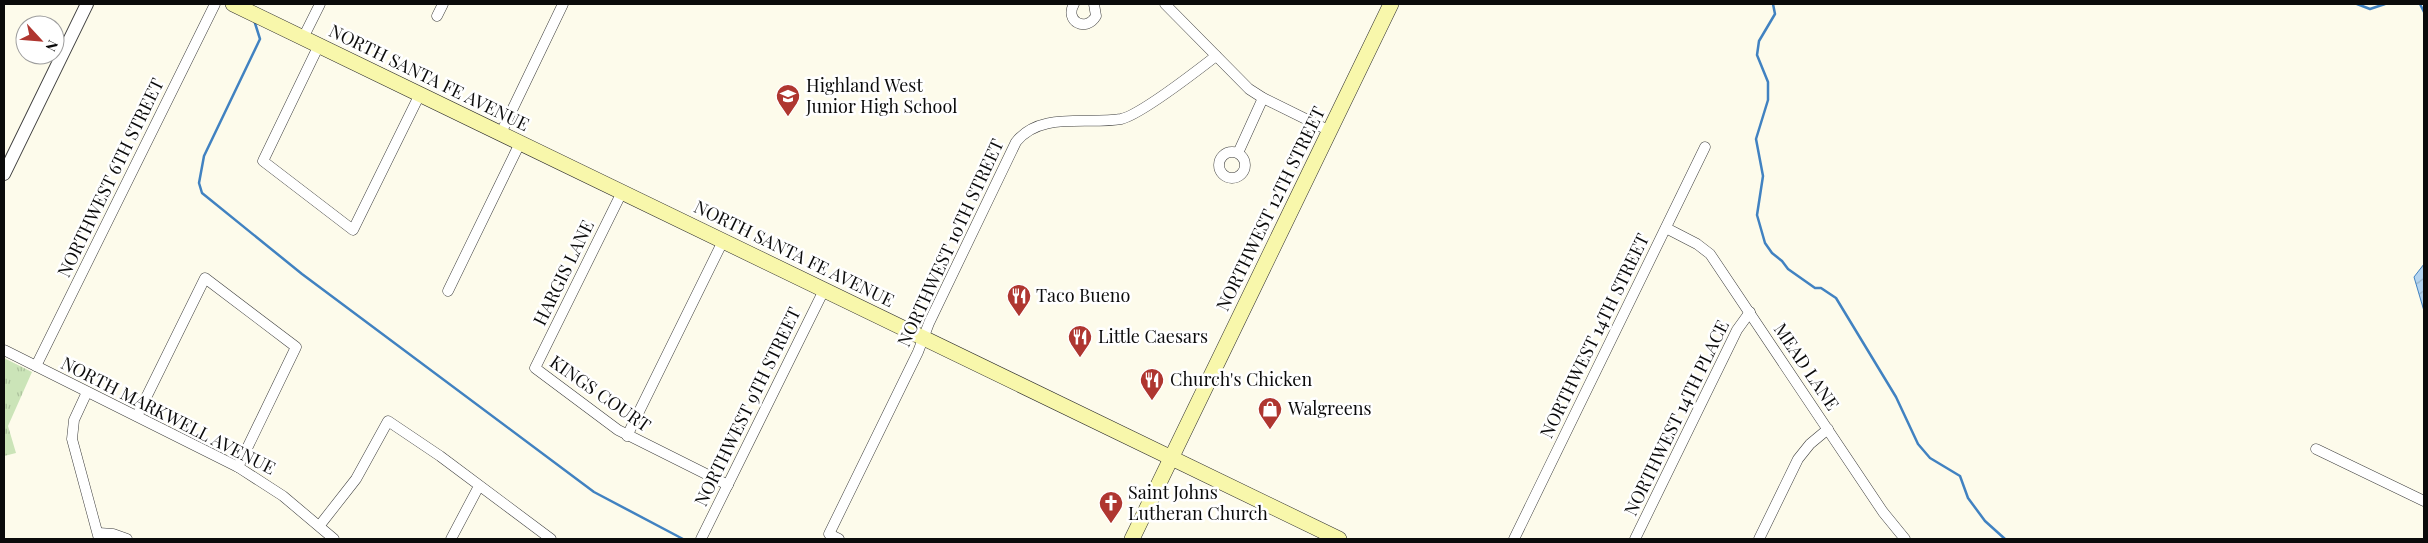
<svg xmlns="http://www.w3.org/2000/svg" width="2428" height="543" viewBox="0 0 2428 543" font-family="'Playfair Display',serif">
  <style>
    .grass { fill: url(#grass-tufts) }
    .water { fill: url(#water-waves); stroke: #4182c1 }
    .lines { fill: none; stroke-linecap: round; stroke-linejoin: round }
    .stream { stroke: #4182c1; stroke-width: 2.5 }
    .minor-casing { stroke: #3e3e3e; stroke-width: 11 }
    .tertiary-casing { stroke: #3e3e3e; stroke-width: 14 }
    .secondary-casing { stroke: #2d2d2d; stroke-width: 16 }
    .minor { stroke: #fff; stroke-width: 10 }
    .tertiary { stroke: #fff; stroke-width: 12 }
    .secondary { stroke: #f8f7ab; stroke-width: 15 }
    .labels { text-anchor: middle; stroke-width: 5; stroke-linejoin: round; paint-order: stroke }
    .street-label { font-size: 18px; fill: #0b0b0b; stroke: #fff }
    .poi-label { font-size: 18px; fill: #0b0b0b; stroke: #fff; text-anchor: start }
  </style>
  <defs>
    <pattern id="grass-tufts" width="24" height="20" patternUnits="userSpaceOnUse" patternTransform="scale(1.25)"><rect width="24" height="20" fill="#cbe4b8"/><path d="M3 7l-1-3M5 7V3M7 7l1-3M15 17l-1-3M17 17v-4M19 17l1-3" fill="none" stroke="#adc29d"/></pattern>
    <pattern id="water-waves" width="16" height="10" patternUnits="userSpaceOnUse" patternTransform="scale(1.25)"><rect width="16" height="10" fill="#b4d4f0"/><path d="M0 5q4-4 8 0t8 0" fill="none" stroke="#99b5cc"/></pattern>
  </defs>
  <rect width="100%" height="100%" fill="#fdfbeb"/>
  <polygon class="grass" points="4,358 32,372 8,426 16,453 4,456"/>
  <polygon class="water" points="2424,264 2424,311 2414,277"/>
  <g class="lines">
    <g class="stream">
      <polyline points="1773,4 1775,14 1759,41 1757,55 1768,82 1768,100 1756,139 1763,176 1757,215 1765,243 1772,253 1782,261 1788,269 1815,288 1821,288 1836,298 1896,397 1918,444 1930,458 1960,476 1968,498 1985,521 2005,539"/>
      <polyline points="2357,4 2370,9 2385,4"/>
      <polyline points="2420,4 2424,12"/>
      <polyline points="254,20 260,39 204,156 199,183 202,193 302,274 594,492 683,539"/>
    </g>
    <g class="minor-casing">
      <g id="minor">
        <path d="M1074,4C1064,21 1086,33 1096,16L1094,4"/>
        <polyline points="1165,4 1249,89 1263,98 1330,131"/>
        <polyline points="437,16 443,4"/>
        <polyline points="303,38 320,4"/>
        <polyline points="319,45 263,161 353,230 420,94"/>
        <polyline points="501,133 563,4"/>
        <circle cx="1232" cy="165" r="13"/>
        <polyline points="1238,153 1263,98"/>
        <polyline points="622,192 535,368 618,430 728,485"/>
        <polyline points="1666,228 1697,244 1710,254 1883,512 1905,539"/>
        <polyline points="448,291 520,143"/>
        <polyline points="4,350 238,467 283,496 334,539"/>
        <polyline points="36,366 215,4"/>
        <polyline points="87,392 74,420 72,439 99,539"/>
        <polyline points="137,416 205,278 296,347 238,467"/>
        <polyline points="627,436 723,241"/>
        <polyline points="2316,449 2424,501"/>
        <polyline points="320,525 356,479 388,421 440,456 551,539"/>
        <polyline points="99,533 113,534 127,539"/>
        <polyline points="451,539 479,486"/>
        <polyline points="701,539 824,290"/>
        <path d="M839,539L829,534L918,352L929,323L1016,142C1040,111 1087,125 1121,119C1140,115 1198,70 1216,56"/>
        <polyline points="1514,539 1705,147"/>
        <polyline points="1635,539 1737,330 1750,312"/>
        <polyline points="1759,539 1798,459 1810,444 1828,429"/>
      </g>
    </g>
    <g class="tertiary-casing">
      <polyline id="tertiary" points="4,174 87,4"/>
    </g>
    <g class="secondary-casing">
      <g id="secondary">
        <polyline points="233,4 1339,539"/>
        <polyline points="1132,539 1391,4"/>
      </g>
    </g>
    <use href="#minor" class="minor"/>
    <use href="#tertiary" class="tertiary"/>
    <use href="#secondary" class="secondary"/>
  </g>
  <defs>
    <g id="school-pin" transform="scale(1.25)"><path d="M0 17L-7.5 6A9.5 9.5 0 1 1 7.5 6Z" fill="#af3630" stroke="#fff"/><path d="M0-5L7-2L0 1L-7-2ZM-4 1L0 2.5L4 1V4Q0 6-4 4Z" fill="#fff"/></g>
    <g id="restaurant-pin" transform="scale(1.25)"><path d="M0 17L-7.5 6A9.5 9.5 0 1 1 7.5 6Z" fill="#af3630" stroke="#fff"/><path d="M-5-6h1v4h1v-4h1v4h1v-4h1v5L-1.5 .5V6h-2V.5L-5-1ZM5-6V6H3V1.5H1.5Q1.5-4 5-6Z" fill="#fff"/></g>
    <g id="shop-pin" transform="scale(1.25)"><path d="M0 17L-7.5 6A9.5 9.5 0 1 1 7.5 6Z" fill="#af3630" stroke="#fff"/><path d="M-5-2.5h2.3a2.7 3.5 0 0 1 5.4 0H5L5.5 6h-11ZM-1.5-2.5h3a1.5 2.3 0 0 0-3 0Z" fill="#fff"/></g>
    <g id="church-pin" transform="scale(1.25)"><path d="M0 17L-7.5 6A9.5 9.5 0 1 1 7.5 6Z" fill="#af3630" stroke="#fff"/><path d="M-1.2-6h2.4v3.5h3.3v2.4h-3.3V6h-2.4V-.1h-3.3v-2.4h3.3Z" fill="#fff"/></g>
  </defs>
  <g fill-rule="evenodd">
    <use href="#school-pin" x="788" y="96"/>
    <use href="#restaurant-pin" x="1019" y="296"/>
    <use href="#restaurant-pin" x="1080" y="337"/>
    <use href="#restaurant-pin" x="1152" y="380"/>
    <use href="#shop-pin" x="1270" y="409"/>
    <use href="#church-pin" x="1111" y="503"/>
  </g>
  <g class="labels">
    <g class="street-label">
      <text transform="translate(429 78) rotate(26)" y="6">NORTH SANTA FE AVENUE</text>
      <text transform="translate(111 178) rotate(-64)" y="6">NORTHWEST 6TH STREET</text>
      <text transform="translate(1271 209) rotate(-64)" y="6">NORTHWEST 12TH STREET</text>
      <text transform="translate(951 243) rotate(-65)" y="6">NORTHWEST 10TH STREET</text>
      <text transform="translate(794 254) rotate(26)" y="6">NORTH SANTA FE AVENUE</text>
      <text transform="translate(564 273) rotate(-64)" y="6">HARGIS LANE</text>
      <text transform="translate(1595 336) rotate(-64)" y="6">NORTHWEST 14TH STREET</text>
      <text transform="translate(1806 367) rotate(56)" y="6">MEAD LANE</text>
      <text transform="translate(600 394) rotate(35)" y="6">KINGS COURT</text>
      <text transform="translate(748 407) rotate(-64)" y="6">NORTHWEST 9TH STREET</text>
      <text transform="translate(168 416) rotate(27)" y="6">NORTH MARKWELL AVENUE</text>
      <text transform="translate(1677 418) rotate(-64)" y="6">NORTHWEST 14TH PLACE</text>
    </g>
    <g class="poi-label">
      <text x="806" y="92">Highland West<tspan x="806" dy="21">Junior High School</tspan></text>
      <text x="1036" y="302">Taco Bueno</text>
      <text x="1098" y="343">Little Caesars</text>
      <text x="1170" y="386">Church's Chicken</text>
      <text x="1288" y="415">Walgreens</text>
      <text x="1128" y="499">Saint Johns<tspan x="1128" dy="21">Lutheran Church</tspan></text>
    </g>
  </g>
  <rect width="2428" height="543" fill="none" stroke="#0b0b0b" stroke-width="10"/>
  <g transform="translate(40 40) rotate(116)"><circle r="24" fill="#ffffff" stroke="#9d9d9d"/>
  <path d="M0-4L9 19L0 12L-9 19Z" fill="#af3630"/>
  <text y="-8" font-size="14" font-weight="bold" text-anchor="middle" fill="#0b0b0b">N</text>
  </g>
</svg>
